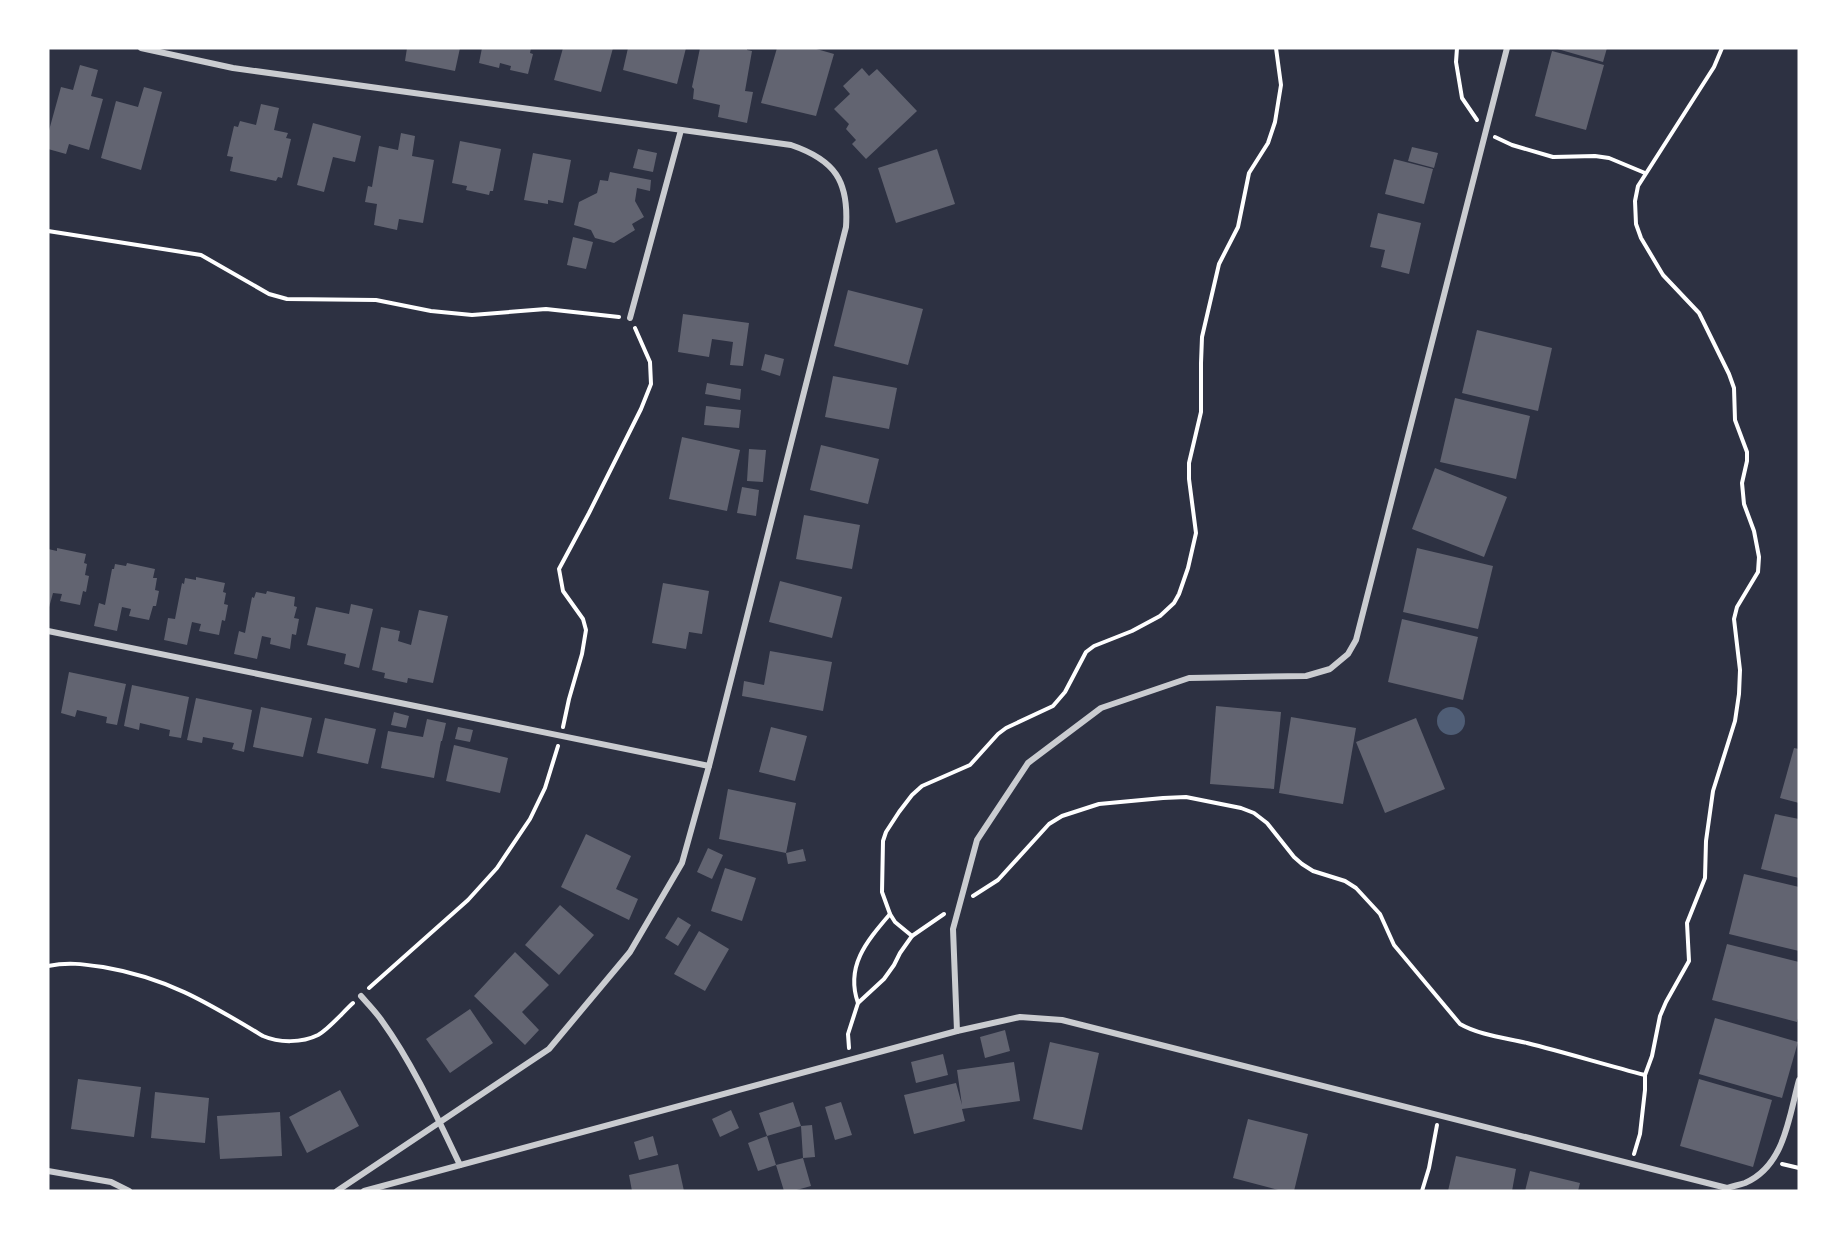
<svg xmlns="http://www.w3.org/2000/svg" width="1847" height="1239" viewBox="0 0 1847 1239" font-family="Helvetica,sans-serif">
  <style>
    .water { fill: #4f5d75 }
    .building { fill: #626471 }
    .lines { fill: none; stroke-linecap: round; stroke-linejoin: round }
    .path { stroke: #fff; stroke-width: 4 }
    .minor { stroke: #caccd0; stroke-width: 6 }
  </style>
  <rect width="100%" height="100%" fill="#2d3142"/>
  <circle class="water" cx="1451" cy="721" r="14"/>
  <g class="building">
    <polygon points="407,48 460,48 455,71 405,61"/>
    <polygon points="482,48 531,48 530,53 533,54 528,74 510,70 511,66 500,63 499,68 479,63"/>
    <polygon points="563,48 613,48 601,92 554,80"/>
    <polygon points="628,48 686,48 677,84 623,70"/>
    <polygon points="700,48 747,48 747,50 752,51 745,91 753,92 747,123 718,117 720,105 693,99 694,89 692,87"/>
    <polygon points="777,48 813,48 834,54 816,116 761,103"/>
    <polygon points="1554,48 1607,48 1603,62"/>
    <polygon points="1552,51 1604,65 1586,130 1535,116"/>
    <polygon points="80,65 98,70 91,96 103,99 89,150 69,144 66,154 48,149 48,134 61,87 73,90"/>
    <polygon points="862,68 869,76 877,69 917,111 866,159 852,144 856,140 846,129 849,124 834,109 850,94 843,86"/>
    <polygon points="144,87 162,92 141,170 101,158 116,101 138,107"/>
    <polygon points="261,104 279,108 274,130 288,133 286,138 291,139 282,178 278,177 276,181 230,171 233,157 227,156 234,126 238,127 240,121 256,125"/>
    <polygon points="313,123 361,136 355,162 333,157 324,192 297,185"/>
    <polygon points="401,133 415,136 412,156 434,160 423,223 399,219 397,230 374,225 377,204 365,202 368,186 372,187 379,146 398,150"/>
    <polygon points="460,141 501,149 493,191 490,191 489,195 466,190 467,186 452,183"/>
    <polygon points="1412,147 1438,153 1434,168 1408,161"/>
    <polygon points="638,149 657,153 653,172 633,168"/>
    <polygon points="937,149 955,204 896,223 878,168"/>
    <polygon points="533,153 571,160 563,203 548,200 548,204 524,200"/>
    <polygon points="1394,159 1433,169 1424,204 1385,194"/>
    <polygon points="610,172 651,180 650,191 637,188 635,201 644,217 632,224 635,230 614,243 595,238 591,230 574,225 579,202 597,193 600,180 608,181"/>
    <polygon points="1378,213 1421,223 1409,274 1381,267 1385,250 1370,247"/>
    <polygon points="573,237 593,242 586,269 567,265"/>
    <polygon points="848,290 923,309 908,365 834,346"/>
    <polygon points="683,314 749,323 743,366 730,365 733,342 712,339 709,357 678,352"/>
    <polygon points="1477,330 1552,348 1538,411 1462,393"/>
    <polygon points="765,354 784,359 780,376 761,370"/>
    <polygon points="833,376 897,388 889,429 825,417"/>
    <polygon points="707,383 741,389 740,400 705,394"/>
    <polygon points="1455,398 1530,416 1516,479 1440,462"/>
    <polygon points="706,406 741,410 739,428 704,425"/>
    <polygon points="682,437 740,450 727,511 669,499"/>
    <polygon points="821,445 879,459 868,504 810,490"/>
    <polygon points="749,449 766,450 763,482 747,481"/>
    <polygon points="1435,468 1507,497 1484,557 1412,529"/>
    <polygon points="742,487 759,490 756,516 737,513"/>
    <polygon points="804,515 860,525 852,569 796,559"/>
    <polygon points="57,548 86,554 84,563 87,564 85,575 89,576 86,592 83,591 80,605 60,601 62,594 53,593 48,611 48,549 57,551"/>
    <polygon points="1417,548 1493,566 1478,629 1403,612"/>
    <polygon points="127,563 155,569 153,578 157,578 155,590 159,591 156,606 153,606 149,620 129,616 131,609 122,607 117,631 94,626 99,603 105,605 112,569 114,569 115,564 126,566"/>
    <polygon points="196,577 225,583 223,592 226,593 224,604 228,605 225,621 222,620 219,635 199,631 201,624 192,622 187,645 164,640 168,618 175,619 182,583 184,584 185,578 196,580"/>
    <polygon points="780,581 842,597 832,638 769,622"/>
    <polygon points="663,583 709,591 702,634 689,632 686,649 652,643"/>
    <polygon points="267,591 295,597 294,606 297,607 294,618 299,619 296,635 292,634 290,649 270,644 271,638 262,636 257,659 234,654 239,631 245,633 252,597 254,598 256,592 266,594"/>
    <polygon points="351,604 373,609 359,668 344,664 346,654 307,645 316,607 349,614"/>
    <polygon points="419,610 448,616 433,683 408,678 407,683 384,678 385,673 372,670 381,627 400,631 398,641 411,645"/>
    <polygon points="1402,619 1478,637 1463,700 1388,682"/>
    <polygon points="770,651 832,662 823,711 742,696 744,681 764,685"/>
    <polygon points="69,672 126,684 117,725 106,723 107,717 77,710 75,717 61,713"/>
    <polygon points="132,685 189,697 181,738 169,736 170,730 140,723 139,730 124,726"/>
    <polygon points="196,698 252,710 244,752 232,749 234,743 203,737 202,743 187,740"/>
    <polygon points="1216,706 1281,712 1274,789 1210,784"/>
    <polygon points="261,707 312,718 303,757 253,747"/>
    <polygon points="394,712 409,716 406,728 391,725"/>
    <polygon points="1291,717 1356,728 1343,804 1279,793"/>
    <polygon points="325,718 376,729 368,764 317,753"/>
    <polygon points="1416,718 1445,789 1385,813 1356,742"/>
    <polygon points="427,719 446,723 442,741 441,741 434,778 381,768 388,731 423,737"/>
    <polygon points="458,727 473,730 470,742 455,739"/>
    <polygon points="771,727 807,736 795,781 759,772"/>
    <polygon points="454,745 508,758 500,793 446,781"/>
    <polygon points="1794,748 1799,749 1799,803 1780,798"/>
    <polygon points="728,789 796,803 786,853 719,839"/>
    <polygon points="1775,814 1799,819 1799,878 1761,869"/>
    <polygon points="586,834 631,856 616,889 638,899 629,920 561,887"/>
    <polygon points="708,848 723,855 712,879 697,872"/>
    <polygon points="803,849 806,861 788,864 786,853"/>
    <polygon points="725,868 756,878 742,921 711,911"/>
    <polygon points="1744,874 1799,887 1799,951 1729,934"/>
    <polygon points="560,905 594,935 559,975 525,945"/>
    <polygon points="678,917 691,925 678,946 665,938"/>
    <polygon points="699,931 729,949 705,991 674,974"/>
    <polygon points="1727,944 1799,962 1799,1015 1797,1022 1712,1000"/>
    <polygon points="515,952 549,985 522,1012 539,1030 525,1045 474,996"/>
    <polygon points="470,1009 493,1043 450,1073 426,1039"/>
    <polygon points="1715,1018 1798,1042 1782,1098 1699,1074"/>
    <polygon points="1005,1030 1010,1051 985,1058 980,1037"/>
    <polygon points="1050,1042 1099,1053 1082,1130 1033,1119"/>
    <polygon points="943,1054 948,1075 916,1083 911,1062"/>
    <polygon points="1014,1062 1020,1101 962,1109 965,1121 914,1134 904,1095 956,1083 962,1105 957,1070"/>
    <polygon points="78,1079 141,1087 134,1137 71,1129"/>
    <polygon points="1699,1079 1772,1100 1753,1167 1680,1146"/>
    <polygon points="340,1090 359,1126 307,1153 289,1117"/>
    <polygon points="155,1092 209,1098 205,1143 151,1138"/>
    <polygon points="793,1102 801,1126 767,1136 776,1165 803,1158 811,1186 793,1191 784,1191 776,1165 758,1171 748,1143 767,1136 759,1113"/>
    <polygon points="841,1102 852,1135 835,1140 825,1107"/>
    <polygon points="731,1110 739,1128 720,1137 712,1119"/>
    <polygon points="280,1112 282,1156 220,1159 217,1116"/>
    <polygon points="1248,1119 1308,1134 1294,1191 1282,1191 1233,1178"/>
    <polygon points="812,1125 815,1157 803,1158 801,1126"/>
    <polygon points="653,1136 658,1155 639,1160 634,1142"/>
    <polygon points="1456,1156 1516,1169 1512,1191 1448,1191"/>
    <polygon points="678,1164 684,1191 632,1191 629,1175"/>
    <polygon points="1530,1171 1580,1183 1578,1191 1525,1191"/>
  </g>
  <g class="lines">
    <g class="path">
      <polyline points="1457,48 1456,62 1462,98 1477,120"/>
      <polyline points="1495,137 1512,145 1553,157 1595,156 1609,158 1645,173"/>
      <polyline points="48,231 201,255 269,294 287,299 376,300 431,311 472,315 546,309 619,317"/>
      <polyline points="563,727 569,699 582,654 586,630 583,619 563,591 559,569 589,513 641,409 651,384 650,362 635,328"/>
      <path d="M973,896L998,880L1049,824L1062,816L1099,804L1163,798L1186,797L1241,808L1254,813L1267,823L1294,857L1302,864L1313,871L1345,881L1356,888L1380,914L1394,945L1460,1024C1479,1035 1506,1038 1527,1043C1567,1053 1606,1065 1645,1075"/>
      <polyline points="912,936 895,922 890,914 882,892 883,841 886,832 899,812 912,795 922,786 970,765 998,734 1006,728 1053,706 1065,692 1086,652 1094,646 1132,631 1160,616 1174,603 1179,594 1188,568 1196,533 1189,479 1189,463 1201,412 1201,363 1202,337 1219,264 1238,227 1249,173 1268,143 1275,122 1281,85 1276,48"/>
      <path d="M48,966C68,962 82,964 103,967C168,978 208,1003 263,1036C279,1043 302,1043 318,1035C329,1029 343,1012 353,1003"/>
      <polyline points="369,988 468,900 497,868 530,819 545,788 558,746"/>
      <path d="M858,1003C845,966 867,941 890,914"/>
      <polyline points="849,1048 848,1034 858,1003 884,979 894,965 900,953 912,936 944,914"/>
      <polyline points="1634,1154 1640,1134 1645,1090 1645,1075 1652,1056 1660,1016 1666,1002 1689,961 1687,923 1705,878 1706,841 1713,791 1735,721 1739,694 1740,670 1734,619 1737,607 1758,572 1759,557 1754,531 1744,504 1742,483 1747,461 1747,452 1735,420 1734,388 1729,374 1699,313 1663,275 1641,238 1636,224 1635,201 1638,186 1714,67 1722,48"/>
      <polyline points="1782,1164 1799,1168"/>
      <polyline points="1422,1191 1429,1168 1437,1125"/>
    </g>
    <g class="minor">
      <path d="M141,48L233,68L791,145C835,160 849,181 846,227L709,766L682,863L630,952L549,1049L337,1191"/>
      <polyline points="630,318 681,130"/>
      <polyline points="48,631 709,766"/>
      <path d="M361,996C368,1004 376,1012 382,1021C413,1064 437,1117 460,1165"/>
      <polyline points="957,1031 953,929 977,840 1028,763 1101,708 1189,678 1306,676 1330,669 1348,654 1356,640 1507,48"/>
      <polyline points="48,1171 111,1182 129,1191"/>
      <path d="M364,1191L957,1031L1020,1017L1062,1020L1727,1188C1733,1186 1739,1185 1745,1183C1785,1166 1789,1116 1799,1080"/>
    </g>
  </g>
  <rect width="1847" height="1239" fill="none" stroke="#ffffff" stroke-width="99"/>
</svg>
